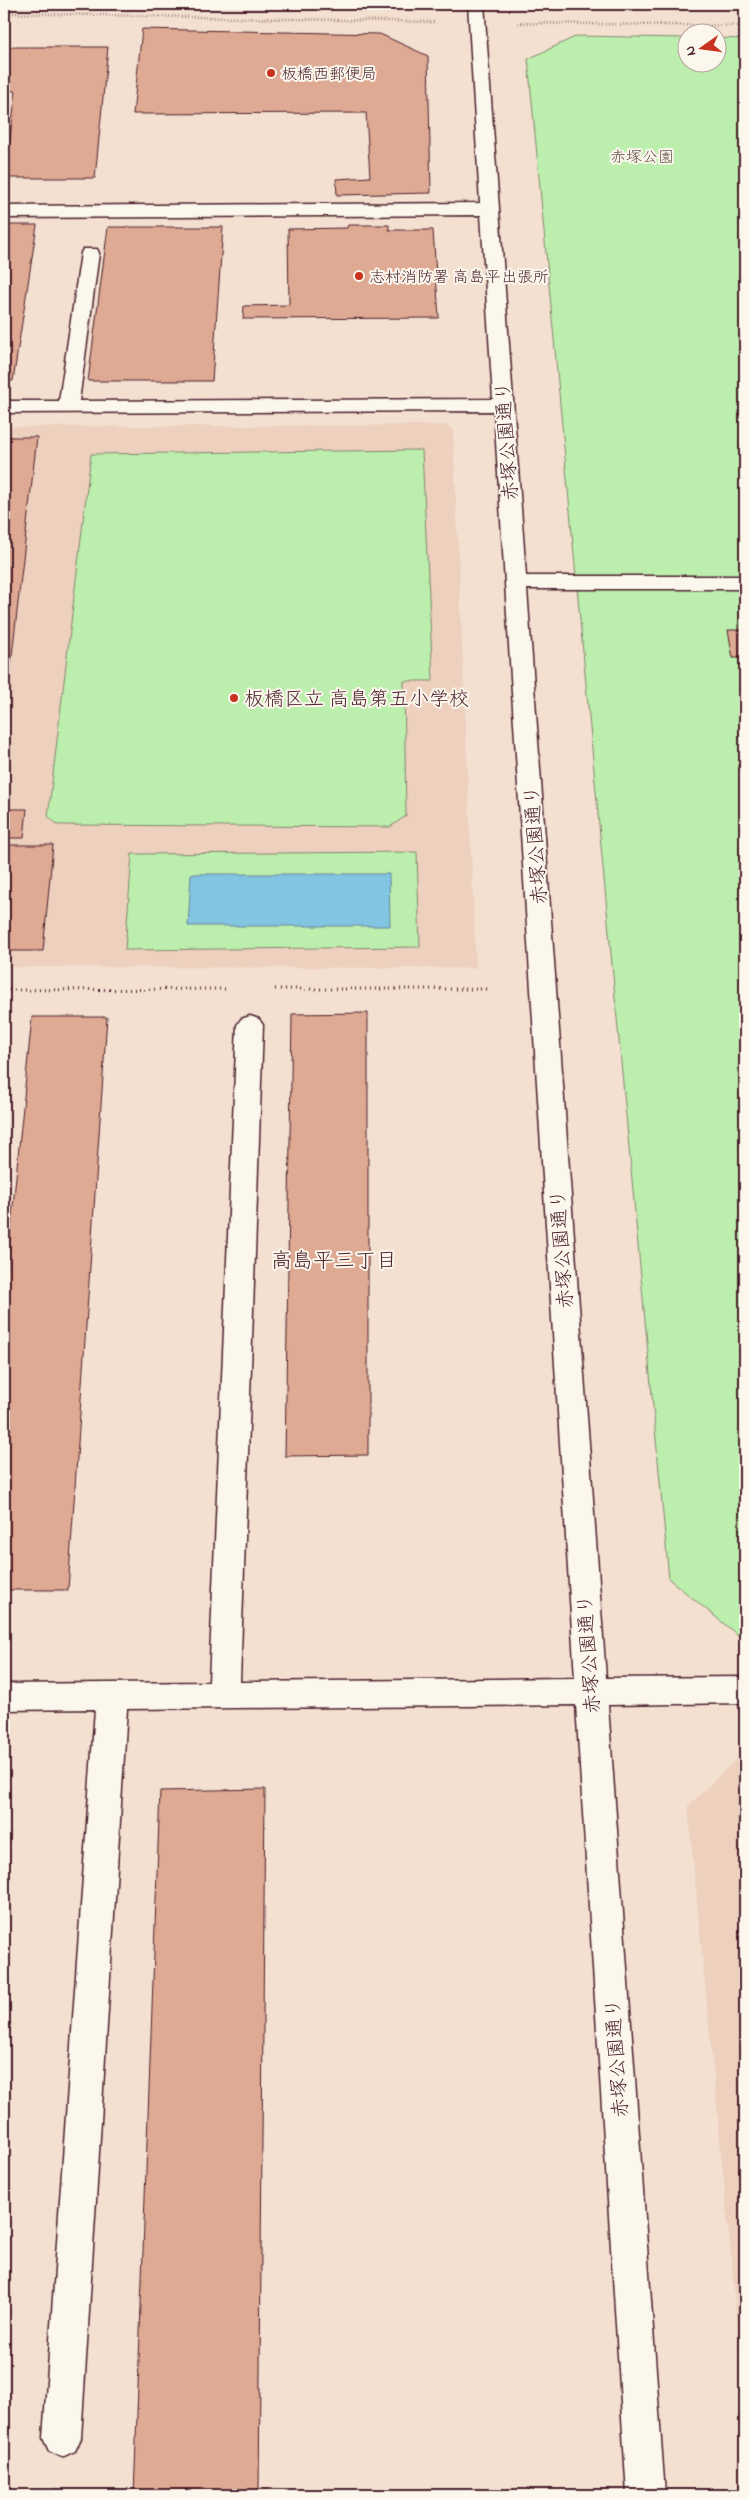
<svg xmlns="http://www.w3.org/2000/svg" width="749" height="2499" viewBox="0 0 749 2499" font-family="'Indie Flower','Klee One',sans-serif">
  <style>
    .built { fill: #edd0be }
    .green { fill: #bceead; stroke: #83866c }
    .water { fill: #81c5e2; stroke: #6b8399 }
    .building { fill: #dfaa93; stroke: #4a1f2b }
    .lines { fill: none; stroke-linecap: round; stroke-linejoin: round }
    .minor-casing { stroke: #4a1f2b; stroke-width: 3 }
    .path-far2 { stroke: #4a1f2b; stroke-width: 2.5; stroke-dasharray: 0.5 2.5; stroke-linecap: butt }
    .path-far1 { stroke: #4a1f2b; stroke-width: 3; stroke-dasharray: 1 4; stroke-linecap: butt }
    .path { stroke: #4a1f2b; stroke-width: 4; stroke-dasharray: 1 4.5; stroke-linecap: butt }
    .minor { fill: #fbf7ec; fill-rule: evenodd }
    .poi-dot { fill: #c8321e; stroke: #fbf7ec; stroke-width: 2 }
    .labels { text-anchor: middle; stroke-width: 4; stroke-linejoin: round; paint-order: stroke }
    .far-poi-label { font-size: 16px; fill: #4a1f2b; stroke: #fbf7ec; text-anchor: start }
    .far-park-label { font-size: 16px; fill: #66534c; stroke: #fbf7ec }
    .street-label { font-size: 20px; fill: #4a1f2b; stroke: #fbf7ec }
    .poi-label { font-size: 20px; fill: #4a1f2b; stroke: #fbf7ec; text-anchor: start }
    .neighbourhood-label { font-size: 21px; fill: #4a1f2b; stroke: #fbf7ec }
  </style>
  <rect width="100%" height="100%" fill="#f3e0d1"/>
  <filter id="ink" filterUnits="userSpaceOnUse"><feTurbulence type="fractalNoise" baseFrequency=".02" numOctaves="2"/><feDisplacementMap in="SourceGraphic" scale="10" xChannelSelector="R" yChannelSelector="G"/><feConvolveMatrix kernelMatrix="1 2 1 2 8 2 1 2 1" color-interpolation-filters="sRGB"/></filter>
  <g filter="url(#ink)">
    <g class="built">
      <polygon points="445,425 453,430 476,968 4,967 4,427"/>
      <polygon points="745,1751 745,2403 688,1806"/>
    </g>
    <g class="green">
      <polygon points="577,36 686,38 686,62 716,62 717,38 745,39 745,1641 669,1579 528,59"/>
      <polygon points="422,450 433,681 404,681 406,816 390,827 58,825 48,816 91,454"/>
      <polygon points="417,852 420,947 125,950 132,854"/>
    </g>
    <polygon class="water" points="191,874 389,874 390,926 188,926"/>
    <g class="building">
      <polygon points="142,29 380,34 428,56 431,193 337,195 336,179 370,177 366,113 133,114"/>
      <polygon points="4,47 108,47 95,178 5,178 16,91 4,91"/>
      <polygon points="4,225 37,225 13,381 4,381"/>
      <polygon points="348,225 389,225 389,230 433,230 439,318 243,319 244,306 289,305 288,229 347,228"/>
      <polygon points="108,227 223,227 212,381 88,381"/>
      <polygon points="4,437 37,437 4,725"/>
      <polygon points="728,630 745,630 745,658 733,658"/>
      <polygon points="4,809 27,809 24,838 4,838"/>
      <polygon points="4,845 53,845 43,951 4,951"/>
      <polygon points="368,1013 368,1455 285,1456 292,1014"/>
      <polygon points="32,1017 107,1017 68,1590 4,1590 4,1296"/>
      <polygon points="265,1789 259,2495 134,2495 160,1791"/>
    </g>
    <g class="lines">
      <g class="minor-casing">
        <polygon id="minor" points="468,4 484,4 526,576 745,576 745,589 527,589 606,1678 745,1677 745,1703 608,1705 665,2495 627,2495 576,1705 127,1709 81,2438 75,2451 62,2457 49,2451 43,2438 95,1709 4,1710 4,1684 209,1682 237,1025 241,1019 250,1016 259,1019 263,1025 240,1682 575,1678 494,411 4,413 4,401 59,401 81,253 83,249 97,249 99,253 79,401 493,399 481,215 4,218 4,206 480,203"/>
      </g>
      <g class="path-far2">
        <polyline points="4,13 435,22"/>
        <polyline points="518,23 745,26"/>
      </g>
      <g class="path-far1">
        <polyline points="275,989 489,989"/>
        <polyline points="4,990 226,989"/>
      </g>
      <polyline class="path" points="57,2495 58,2488"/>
      <use href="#minor" class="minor"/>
    </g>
  </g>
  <g class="poi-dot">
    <circle cx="271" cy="73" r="5"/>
    <circle cx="359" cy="276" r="5"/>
    <circle cx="234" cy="698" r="5"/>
  </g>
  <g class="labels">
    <g class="far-poi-label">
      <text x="281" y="79">板橋西郵便局</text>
      <text x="369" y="282">志村消防署 高島平出張所</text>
    </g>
    <g class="far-park-label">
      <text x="642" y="162">赤塚公園</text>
    </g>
    <g class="street-label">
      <text transform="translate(506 441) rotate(-94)" y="7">赤塚公園通り</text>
      <text transform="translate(535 845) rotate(-94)" y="7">赤塚公園通り</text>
      <text transform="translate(561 1249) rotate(-94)" y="7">赤塚公園通り</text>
      <text transform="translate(588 1654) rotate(-94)" y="7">赤塚公園通り</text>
      <text transform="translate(616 2058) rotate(-94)" y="7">赤塚公園通り</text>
    </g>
    <g class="poi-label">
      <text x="244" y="705">板橋区立 高島第五小学校</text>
    </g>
    <g class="neighbourhood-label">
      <text x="334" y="1267">高島平三丁目</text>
    </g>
  </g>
  <rect width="749" height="2499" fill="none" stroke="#fbf7ec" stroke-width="20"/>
  <rect x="10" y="10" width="729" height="2479" fill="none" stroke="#4a1f2b" stroke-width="2" filter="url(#ink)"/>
  <g transform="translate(702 48) rotate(256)"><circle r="24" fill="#fbf7ec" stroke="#b4a19f"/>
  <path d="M0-4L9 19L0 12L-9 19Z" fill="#c8321e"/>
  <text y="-8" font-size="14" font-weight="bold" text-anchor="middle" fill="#4a1f2b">N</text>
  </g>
</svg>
